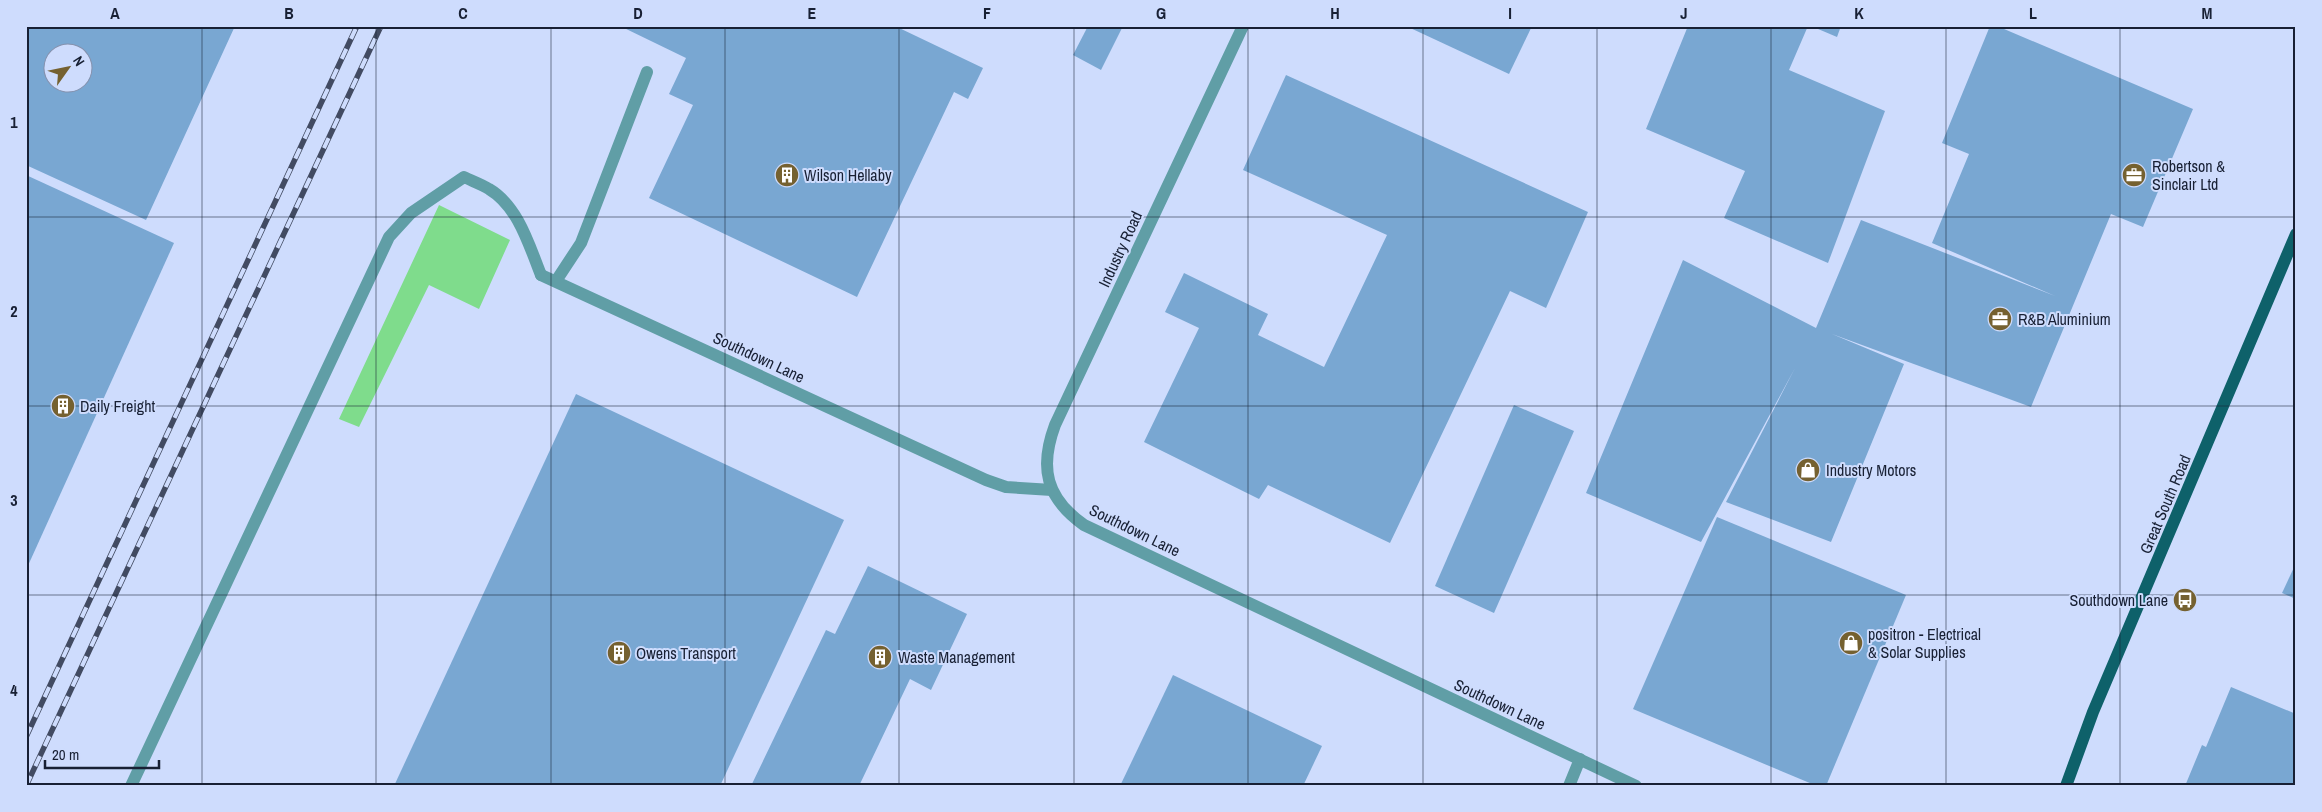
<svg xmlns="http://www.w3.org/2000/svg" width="2322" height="812" viewBox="0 0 2322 812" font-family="'Archivo Narrow',sans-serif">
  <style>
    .green { fill: #7fdc8c }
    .building { fill: #79a7d2; fill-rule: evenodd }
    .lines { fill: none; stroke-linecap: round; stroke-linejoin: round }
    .lane { stroke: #609ea6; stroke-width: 12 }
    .street { stroke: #609ea6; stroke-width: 12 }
    .primary { stroke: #0e616a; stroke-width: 12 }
    .rail-casing { stroke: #424b62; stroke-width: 5.5 }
    .rail { stroke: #cedcfd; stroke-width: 4; stroke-dasharray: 11; stroke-linecap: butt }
    .grid { fill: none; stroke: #182034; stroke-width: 1; stroke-opacity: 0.55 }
    .labels { text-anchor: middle; stroke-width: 4; stroke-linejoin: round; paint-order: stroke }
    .poi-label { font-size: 16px; fill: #182034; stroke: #cedcfd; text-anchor: start }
    .street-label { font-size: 16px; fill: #182034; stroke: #cedcfd }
    .neatline { fill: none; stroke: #182034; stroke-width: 2 }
    .grid-label { font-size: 16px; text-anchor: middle; font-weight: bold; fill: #182034 }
  </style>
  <rect width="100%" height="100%" fill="#cedcfd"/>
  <polygon class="green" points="439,205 510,240 479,309 429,285 359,427 339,419"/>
  <g class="building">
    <path d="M26,26H235L146,220L26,165ZM52,52H82V82H52Z"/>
    <polygon points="620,26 895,26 983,68 968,99 954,92 857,297 649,198 693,105 669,94 686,58"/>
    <polygon points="1088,26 1123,26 1101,70 1073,55"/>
    <polygon points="1406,26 1532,26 1509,74"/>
    <polygon points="1688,26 1808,26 1789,70 1885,111 1828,263 1724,218 1745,171 1646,129"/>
    <polygon points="1811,26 1841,26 1837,37"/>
    <polygon points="1990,26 1997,26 2193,109 2143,227 2111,214 2031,407 1832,334 1904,364 1831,542 1726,502 1795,368 1701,542 1586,493 1683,260 1816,328 1861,220 2055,296 1932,243 1969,154 1942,143"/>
    <polygon points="1286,75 1588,212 1546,308 1510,291 1390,543 1268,485 1259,499 1144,442 1199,328 1165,312 1184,273 1268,314 1258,335 1324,367 1387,235 1243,170"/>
    <polygon points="26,175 174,243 26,570"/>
    <polygon points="576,394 844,520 720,786 394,786"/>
    <polygon points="1514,405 1574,431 1494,613 1435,586"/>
    <polygon points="1717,517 1906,595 1826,786 1817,786 1633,709"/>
    <polygon points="2296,563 2296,599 2282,593"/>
    <polygon points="868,566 967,614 931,690 910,679 859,786 751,786 826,630 835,634"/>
    <polygon points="1173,675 1322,746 1303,786 1120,786"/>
    <polygon points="2231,687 2296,714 2296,786 2185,786 2202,745 2206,747"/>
  </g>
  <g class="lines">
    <g class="lane">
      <polyline points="556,281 581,243 647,72"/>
      <path d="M131,786L389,237L411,213L464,177C472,181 481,184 489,189C518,206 529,245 541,275"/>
      <polyline points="1569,786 1580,759"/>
    </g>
    <g class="street">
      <path d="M1243,26L1055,425C1039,468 1046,498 1084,525L1636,786"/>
      <polyline points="541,275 986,480 1006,487 1052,490"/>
    </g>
    <polyline class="primary" points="2066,786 2093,712 2296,234"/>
    <g class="rail-casing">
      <g id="rail">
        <polyline points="26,737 357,26"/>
        <polyline points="26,786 381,26"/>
      </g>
    </g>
    <use href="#rail" class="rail"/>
  </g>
  <path class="grid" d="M202,26V786M376,26V786M551,26V786M725,26V786M899,26V786M1074,26V786M1248,26V786M1423,26V786M1597,26V786M1771,26V786M1946,26V786M2120,26V786M26,217H2296M26,406H2296M26,595H2296"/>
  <defs>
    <g id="building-disc" transform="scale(1.25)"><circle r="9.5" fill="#756130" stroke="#cedcfd"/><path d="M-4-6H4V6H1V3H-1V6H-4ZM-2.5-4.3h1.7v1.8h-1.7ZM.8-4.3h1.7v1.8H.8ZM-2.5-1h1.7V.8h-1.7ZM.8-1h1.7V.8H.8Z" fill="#fff"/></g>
    <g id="office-disc" transform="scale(1.25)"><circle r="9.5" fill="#756130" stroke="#cedcfd"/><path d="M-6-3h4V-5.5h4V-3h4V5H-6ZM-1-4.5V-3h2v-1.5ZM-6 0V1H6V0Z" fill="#fff"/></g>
    <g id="shop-disc" transform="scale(1.25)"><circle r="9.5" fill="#756130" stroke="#cedcfd"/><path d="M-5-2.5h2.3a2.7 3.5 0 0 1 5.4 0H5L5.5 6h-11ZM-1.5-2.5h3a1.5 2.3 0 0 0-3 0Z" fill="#fff"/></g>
    <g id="bus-disc" transform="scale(1.25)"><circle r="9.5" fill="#756130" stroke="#cedcfd"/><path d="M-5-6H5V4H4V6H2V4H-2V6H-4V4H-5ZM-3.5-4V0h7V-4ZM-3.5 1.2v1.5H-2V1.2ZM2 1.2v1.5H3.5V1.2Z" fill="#fff"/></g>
  </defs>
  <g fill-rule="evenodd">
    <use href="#building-disc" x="787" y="175"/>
    <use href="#office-disc" x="2134" y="175"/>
    <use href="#office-disc" x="2000" y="319"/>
    <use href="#building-disc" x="63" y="406"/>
    <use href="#shop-disc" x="1808" y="470"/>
    <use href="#bus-disc" x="2185" y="600"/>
    <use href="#shop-disc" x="1851" y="643"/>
    <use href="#building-disc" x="619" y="653"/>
    <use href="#building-disc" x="880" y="657"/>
  </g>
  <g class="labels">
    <g class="poi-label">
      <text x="2152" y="172">Robertson &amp;<tspan x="2152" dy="18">Sinclair Ltd</tspan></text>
      <text x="804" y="181">Wilson Hellaby</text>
      <text x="2018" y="325">R&amp;B Aluminium</text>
      <text x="80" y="412">Daily Freight</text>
      <text x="1826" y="476">Industry Motors</text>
      <text x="2168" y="606" text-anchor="end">Southdown Lane</text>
      <text x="1868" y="640">positron - Electrical<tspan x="1868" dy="18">&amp; Solar Supplies</tspan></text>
      <text x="636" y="659">Owens Transport</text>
      <text x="898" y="663">Waste Management</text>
    </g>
    <g class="street-label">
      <text transform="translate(1120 249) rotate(-65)" y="6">Industry Road</text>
      <text transform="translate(759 357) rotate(25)" y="6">Southdown Lane</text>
      <text transform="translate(2165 504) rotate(-67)" y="6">Great South Road</text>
      <text transform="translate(1135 530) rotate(26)" y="6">Southdown Lane</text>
      <text transform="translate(1500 704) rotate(25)" y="6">Southdown Lane</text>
    </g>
  </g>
  <rect width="2322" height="812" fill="none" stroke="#cedcfd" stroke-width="55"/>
  <g transform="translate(68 68) rotate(57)"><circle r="24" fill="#cedcfd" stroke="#8591ad"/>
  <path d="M0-4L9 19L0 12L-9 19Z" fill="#756130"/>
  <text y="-8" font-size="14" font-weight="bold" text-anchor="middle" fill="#182034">N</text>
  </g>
  <path d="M45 760v8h114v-8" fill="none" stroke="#182034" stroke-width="2.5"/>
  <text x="52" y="760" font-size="15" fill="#182034" stroke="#cedcfd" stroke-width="4" paint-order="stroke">20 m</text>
  <rect x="28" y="28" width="2266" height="756" class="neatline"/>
  <g class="grid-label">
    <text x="115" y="19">A</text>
    <text x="289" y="19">B</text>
    <text x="463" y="19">C</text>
    <text x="638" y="19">D</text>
    <text x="812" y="19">E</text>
    <text x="987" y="19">F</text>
    <text x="1161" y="19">G</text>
    <text x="1335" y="19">H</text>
    <text x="1510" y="19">I</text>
    <text x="1684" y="19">J</text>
    <text x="1859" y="19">K</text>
    <text x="2033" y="19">L</text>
    <text x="2207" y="19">M</text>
    <text x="14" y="128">1</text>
    <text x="14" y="317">2</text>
    <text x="14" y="506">3</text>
    <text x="14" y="696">4</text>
  </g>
</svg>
